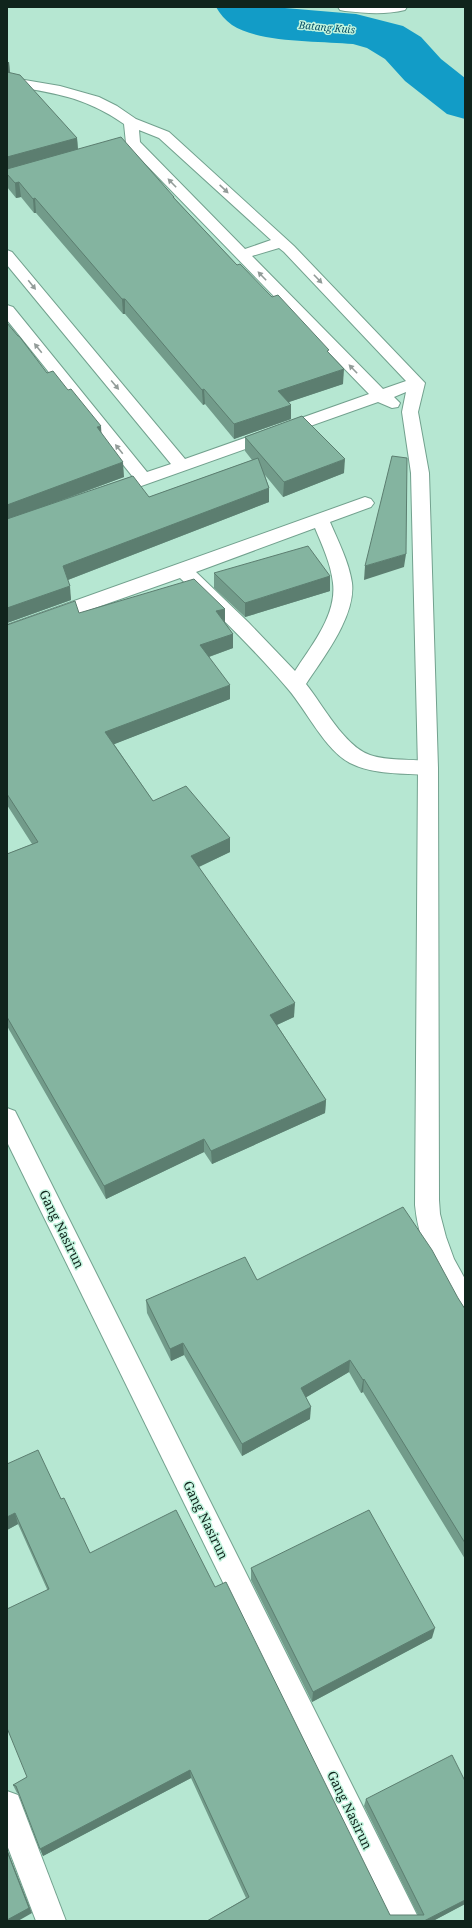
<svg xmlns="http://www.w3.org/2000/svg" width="472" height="1928" viewBox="0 0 472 1928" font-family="'Noto Serif',serif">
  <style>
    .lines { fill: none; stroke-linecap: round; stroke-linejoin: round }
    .river { fill: #129cc7; fill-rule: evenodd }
    .service-casing { stroke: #72a18e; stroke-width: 2 }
    .minor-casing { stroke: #72a18e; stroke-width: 2 }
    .service { fill: #fff; fill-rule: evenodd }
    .minor { fill: #fff; fill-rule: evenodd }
    .wall { fill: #729b8a }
    .shaded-wall { fill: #5c7e70 }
    .building { fill: #84b4a0; stroke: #5c7e70 }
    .oneway { fill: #939c99 }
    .labels { text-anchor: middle; stroke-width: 3; stroke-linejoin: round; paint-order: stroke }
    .far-water-label { font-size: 10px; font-style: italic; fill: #054c63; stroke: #c3f5df }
    .near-street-label { font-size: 13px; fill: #10241c; stroke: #c3f5df }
  </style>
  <rect width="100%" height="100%" fill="#b6e7d2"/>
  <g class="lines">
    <path class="river" d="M216,7H273L356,14L403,26L421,37L441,59L465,78V119L447,114L405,81L385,59L367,48L353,44C320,41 259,43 232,25C225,20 220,14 216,7Z"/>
    <g class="service-casing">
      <path id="service" d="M365,497L371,499L374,503L371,507L330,522C338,541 349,562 352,583C356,616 323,658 306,684C323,705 344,746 370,755C388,761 409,759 428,761L435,763L438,768L435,773L428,775C402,773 374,775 350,763C325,750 307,711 288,689C255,650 217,613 180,578L7,639V625ZM315,528C322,545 331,564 333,583C337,615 311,646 295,671L248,622L196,572Z"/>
    </g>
    <g class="minor-casing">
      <g id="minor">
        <path d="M338,7H407L405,10C384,15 365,13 345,11L340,10Z"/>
        <path d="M7,77L60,86L99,97L117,106L136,119L169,132L294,246L425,383L418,412L429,473L438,768L439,1200L440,1214L446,1237L454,1259L465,1279V1313L456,1310C437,1278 418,1242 415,1205L418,768L411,473L402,412L406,392L394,397L400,403L398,407L392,408L378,402L116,495L110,497L104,495L101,491L104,487L133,477L7,320V305L13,307L147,472L171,464L7,265V250L12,252L185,459L369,394L128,146L126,143L124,124C84,96 53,93 7,85ZM139,130L159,138L271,240L245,249L140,142ZM279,248L284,252L406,381L383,389L252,256Z"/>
        <polygon points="7,1108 15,1111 420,1921 389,1921 7,1142"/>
        <polygon points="7,1791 18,1795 66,1921 36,1921 7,1845"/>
      </g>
    </g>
    <use href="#service" class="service"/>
    <use href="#minor" class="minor"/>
  </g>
  <g class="wall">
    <polygon points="9,62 10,73 77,138 78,149 174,197 175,199 237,265 272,297 329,353 343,384 289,402 291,405 291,419 234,439 205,404 203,405 125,314 123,314 36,213 34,213 21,197 16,198 7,187"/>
    <polygon points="7,323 47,373 101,433 124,477 55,503 149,497 252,460 245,451 245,437 344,473 283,497 265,475 269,488 269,502 68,580 71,600 7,623"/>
    <polygon points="214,573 330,576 330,591 245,617 214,588"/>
    <polygon points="225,609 225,623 233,634 233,648 209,657 230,699 114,744 153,801 230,838 230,852 199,867 294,1017 277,1025 326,1100 325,1113 212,1164 204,1152 106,1199 7,1026 7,854 32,844 7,805 7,625 79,613"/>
    <polygon points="257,1280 458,1298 465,1309 465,1559 363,1392 361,1393 349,1372 306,1397 310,1419 242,1456 184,1355 171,1361 147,1313 146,1300"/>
    <polygon points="7,1464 61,1499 90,1553 215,1587 390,1915 418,1915 364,1806 366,1799 465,1781 465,1904 433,1921 207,1921 246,1898 191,1778 43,1856 19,1794 17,1793 13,1785 27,1777 47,1589 18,1524 7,1530"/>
    <polygon points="251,1568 432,1638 312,1702 251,1580"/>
  </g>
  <g class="shaded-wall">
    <polygon points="7,62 9,62 10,76 7,77"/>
    <polygon points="77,138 78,152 7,172 7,157"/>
    <polygon points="19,182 21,197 16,198 15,183"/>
    <polygon points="35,198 36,213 34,213 33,199"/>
    <polygon points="122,299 125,299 125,314 123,314"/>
    <polygon points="344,369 343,384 277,406 278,391"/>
    <polygon points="204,389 205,404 203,405 202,390"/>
    <polygon points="291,405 291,419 234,439 234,424"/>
    <polygon points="101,426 102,441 97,427"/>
    <polygon points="345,459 344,473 283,497 284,482"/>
    <polygon points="123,462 124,477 7,520 7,505"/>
    <polygon points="269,488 269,502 65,581 63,566"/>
    <polygon points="406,554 404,567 364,580 365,566"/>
    <polygon points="330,576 330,591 245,617 245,603"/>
    <polygon points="70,586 71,600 7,623 7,608"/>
    <polygon points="225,609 225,623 216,611"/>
    <polygon points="233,634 233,648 200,660 200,645"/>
    <polygon points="230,685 230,699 107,747 105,732"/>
    <polygon points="230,838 230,852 192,870 191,856"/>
    <polygon points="295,1003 294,1017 270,1028 270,1015"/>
    <polygon points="326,1100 325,1113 212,1164 211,1151"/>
    <polygon points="204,1139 204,1152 106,1199 104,1186"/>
    <polygon points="183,1343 184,1355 171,1361 170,1349"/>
    <polygon points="350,1360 349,1372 300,1401 301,1388"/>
    <polygon points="364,1379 363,1392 361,1393 363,1380"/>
    <polygon points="311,1407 310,1419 242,1456 242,1444"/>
    <polygon points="15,1513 18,1524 7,1530 7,1517"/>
    <polygon points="435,1628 432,1638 312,1702 313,1692"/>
    <polygon points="190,1770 191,1778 43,1856 40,1849"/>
    <polygon points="7,1849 32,1913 18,1921 7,1921"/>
    <polygon points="465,1900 465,1904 433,1921 424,1921"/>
  </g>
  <g class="building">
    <polygon points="7,72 20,75 77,138 7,157"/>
    <polygon points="121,137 174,197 173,197 237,265 240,264 272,297 278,295 329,350 327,351 344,369 278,391 291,405 234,424 204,389 202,390 125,299 122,299 35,198 33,199 19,182 15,183 7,174 7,169"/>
    <polygon points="7,323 18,336 19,336 47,373 53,371 68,390 71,389 101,426 97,427 123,462 7,505"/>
    <polygon points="302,416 345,459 284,482 245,437"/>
    <polygon points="392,456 407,458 406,554 365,566"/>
    <polygon points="258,458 269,488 63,566 70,586 7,608 7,519 133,476 149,497"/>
    <polygon points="308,546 330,576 245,603 214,573"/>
    <polygon points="194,579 225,609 216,611 233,634 200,645 230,685 105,732 153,801 186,786 230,838 191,856 295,1003 270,1015 326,1100 211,1151 204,1139 104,1186 7,1017 7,854 38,842 7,794 7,625 75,601 79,613"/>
    <polygon points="403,1207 432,1250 458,1298 465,1309 465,1543 364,1379 363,1380 350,1360 301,1388 311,1407 242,1444 183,1343 170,1349 146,1300 245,1257 257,1280"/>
    <polygon points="38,1450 61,1499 64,1498 90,1553 176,1510 215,1587 226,1582 390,1915 424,1915 366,1799 452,1755 465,1781 465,1900 424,1921 207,1921 249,1897 190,1770 40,1849 16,1786 13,1785 27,1777 7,1728 7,1609 49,1589 15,1513 7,1517 7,1464"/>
    <polygon points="369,1510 435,1628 313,1692 251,1568"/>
    <polygon points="7,1851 29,1908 7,1920"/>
  </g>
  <defs><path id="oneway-solid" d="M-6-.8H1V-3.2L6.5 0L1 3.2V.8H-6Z"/></defs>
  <g class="oneway">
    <use href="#oneway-solid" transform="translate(172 183) rotate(-134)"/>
    <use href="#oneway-solid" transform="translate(224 189) rotate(43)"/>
    <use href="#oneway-solid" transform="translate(262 276) rotate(-134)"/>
    <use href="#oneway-solid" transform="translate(318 279) rotate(46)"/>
    <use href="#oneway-solid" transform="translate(32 285) rotate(51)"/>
    <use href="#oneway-solid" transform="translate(38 348) rotate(-129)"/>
    <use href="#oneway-solid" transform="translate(353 369) rotate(-134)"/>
    <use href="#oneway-solid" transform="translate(115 385) rotate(50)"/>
    <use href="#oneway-solid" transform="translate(119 449) rotate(-129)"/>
  </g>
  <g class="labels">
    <g class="far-water-label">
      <text transform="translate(327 27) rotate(5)" y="4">Batang Kuis</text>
    </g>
    <g class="near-street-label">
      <text transform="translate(62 1229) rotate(64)" y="5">Gang Nasirun</text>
      <text transform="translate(206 1520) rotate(64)" y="5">Gang Nasirun</text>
      <text transform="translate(350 1810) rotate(64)" y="5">Gang Nasirun</text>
    </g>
  </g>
  <rect width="472" height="1928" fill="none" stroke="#10241c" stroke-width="16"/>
</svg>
